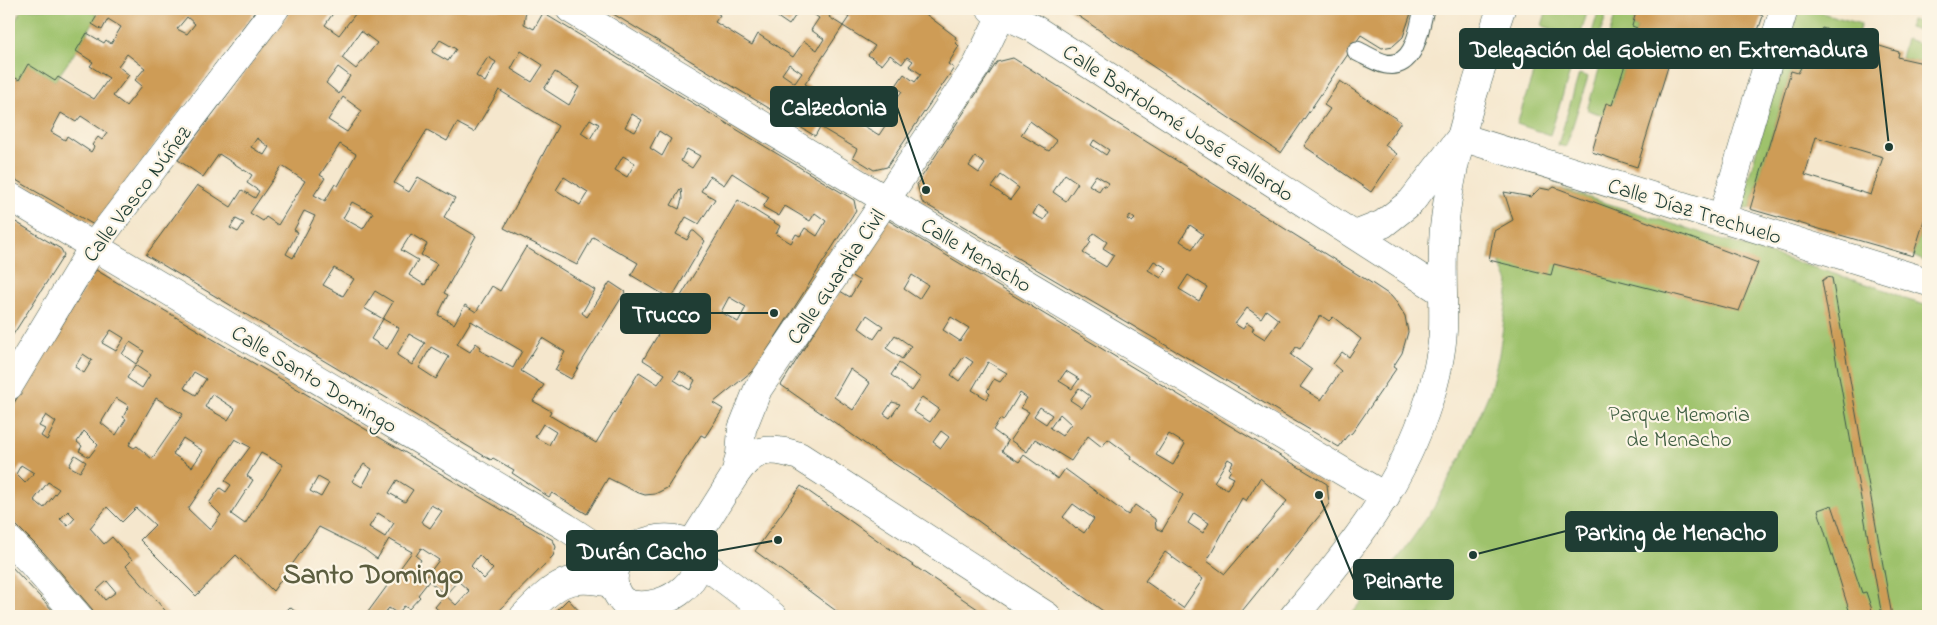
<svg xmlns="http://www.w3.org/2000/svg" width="1937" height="625" viewBox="0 0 1937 625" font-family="'Indie Flower',sans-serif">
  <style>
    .green { fill: #9ec26c; stroke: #5e8050 }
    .building { fill: #ce9c57; fill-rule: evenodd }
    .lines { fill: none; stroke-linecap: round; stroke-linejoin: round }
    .service-casing { stroke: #3f564b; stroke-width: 21 }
    .pedestrian-casing { stroke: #3f564b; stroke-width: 29 }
    .minor-casing { stroke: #3f564b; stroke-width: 29 }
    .service { stroke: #fff; stroke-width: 19 }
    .pedestrian { stroke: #fff; stroke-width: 28 }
    .minor { stroke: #fff; stroke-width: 28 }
    .labels { text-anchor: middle; stroke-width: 4.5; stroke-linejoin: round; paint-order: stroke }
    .street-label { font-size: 22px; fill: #1f3d34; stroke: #fcf5e5 }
    .park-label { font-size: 22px; fill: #3f5e42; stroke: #fcf5e5 }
    .district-label { font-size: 28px; font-weight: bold; fill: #5c5e40; stroke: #fcf5e5 }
    .leader { fill: none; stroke: #1f3d34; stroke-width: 2 }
    .callout-dot { fill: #1f3d34; stroke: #fcf5e5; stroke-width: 2 }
    .callout { fill: #1f3d34; stroke: #1f3d34; stroke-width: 2 }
    .callout-label { font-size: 24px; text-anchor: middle; font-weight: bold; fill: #fff }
  </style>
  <rect width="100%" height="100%" fill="#fcf5e5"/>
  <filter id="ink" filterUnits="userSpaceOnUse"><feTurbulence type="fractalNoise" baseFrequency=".02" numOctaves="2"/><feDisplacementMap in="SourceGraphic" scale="10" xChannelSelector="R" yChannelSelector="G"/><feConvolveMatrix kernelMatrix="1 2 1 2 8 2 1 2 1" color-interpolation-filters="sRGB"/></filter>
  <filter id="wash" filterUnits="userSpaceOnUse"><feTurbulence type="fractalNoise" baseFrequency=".0096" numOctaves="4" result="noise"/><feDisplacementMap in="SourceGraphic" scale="20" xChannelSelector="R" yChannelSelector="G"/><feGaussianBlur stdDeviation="1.12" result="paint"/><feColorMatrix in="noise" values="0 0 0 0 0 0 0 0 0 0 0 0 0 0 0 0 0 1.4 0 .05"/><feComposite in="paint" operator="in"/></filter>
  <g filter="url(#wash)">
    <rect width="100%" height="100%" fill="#f5e7cd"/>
    <g class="green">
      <polygon points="22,9 87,9 98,15 76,51 55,81 29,65 19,80 9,74 9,32"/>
      <polygon points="1547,9 1588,9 1580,37 1542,26"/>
      <polygon points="1599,9 1608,9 1598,41 1590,39"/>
      <polygon points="1617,9 1637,9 1632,26 1637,28 1612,105 1603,115 1587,110"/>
      <polygon points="1799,9 1808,9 1861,24 1856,39 1822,28 1798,73 1791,71 1750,209 1740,206"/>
      <polygon points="1911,20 1928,25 1928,34 1909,28"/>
      <polygon points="1906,39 1928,46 1928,64 1901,58"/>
      <polygon points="1538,58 1571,69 1550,135 1517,124"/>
      <polygon points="1579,74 1588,77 1566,147 1558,145"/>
      <polygon points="1554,187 1889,291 1905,299 1928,306 1928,616 1350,616 1400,556 1433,509 1462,455 1490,391 1499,354 1509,285 1499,261 1489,260 1494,231 1513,220 1504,192 1531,197 1540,188 1550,190"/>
      <polygon points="1928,208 1928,263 1913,256"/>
    </g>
    <g id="blocks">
      <g class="building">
        <path d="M101,9H257L94,225L9,176V74L19,80L28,64L55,81L58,77L94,99L109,78L90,66L93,62L76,51L87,33L104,43L106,40L111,44L121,27L108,19L102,30L92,24ZM187,17L195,24L187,34L177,29ZM127,54L145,68L135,80L142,86L126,106L113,96L129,75L118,66ZM61,113L76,122L81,116L107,133L102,140L98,137L92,145L94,147L91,152L67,136L65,140L51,132Z"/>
        <path d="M292,9H336L325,25L339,35L359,9H526L524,24L534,29L543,13L854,200L856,210L756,368L713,403L723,409L705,437L701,435L667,488L655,494L645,495L636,492L608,478L587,514L552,493L549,497L512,473L514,470L493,458L491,460L146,255L197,185L231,207L242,190L255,198L259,191L247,183L252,175L219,154L203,177L178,160ZM361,31L377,43L356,69L342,58ZM440,40L456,49L448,61L432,52ZM521,51L543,65L532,82L511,69ZM488,57L496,62L485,82L476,76ZM338,67L350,76L339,94L326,83ZM555,72L579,87L569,105L544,89ZM499,90L558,126L504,228L577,265L593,237L638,263L631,275L671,299L705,241L694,231H692L687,240L676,234L686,217L699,224L715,199L701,191L710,176L724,185L732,173L769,197L763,207L779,216L785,206L810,221L815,213L826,221L817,236L805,228L800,236L796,234L791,243L776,234L780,226L738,200L643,360L665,374L658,384L639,372L596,443L549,415L551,411L533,401L544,385L521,371L542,338L565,352L555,370L571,379L625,292L610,282L587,317L582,313L595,290L526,247L500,291L492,286L476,312L465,305L454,324L438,315L448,295L444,293L476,236L444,217L455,198L418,177L409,192L394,183L427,130L447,141L457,123L474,132ZM343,97L362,111L347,132L328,120ZM632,114L642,120L635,132L625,127ZM590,119L599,124L590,139L581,133ZM659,131L671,139L662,156L650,148ZM257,138L269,147L264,155L251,147ZM340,144L356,154L338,186L335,184L325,201L314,195L325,178L320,175ZM687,149L700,156L692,168L681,161ZM623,156L635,163L627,177L615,170ZM282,166L305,181L278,225L266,217L263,221L250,213ZM564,177L588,192L580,205L556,190ZM681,188L682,199L679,209L671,205ZM352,202L373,213L363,229L343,218ZM304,211L315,216L293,258L286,254L298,232L294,230ZM236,219L244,223L238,232L230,228ZM411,234L427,244L421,255L437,264L425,285L409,275L418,260L401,250ZM334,268L354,279L343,296L323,285ZM375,291L393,302L383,319L399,328L387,349L371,339L383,319L364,308ZM729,297L746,307L738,322L721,312ZM471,321L522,351L513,368L479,350L481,347L476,343L470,352L457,344ZM409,334L425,343L412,365L397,355ZM431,347L449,357L436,379L419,368ZM680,371L695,380L690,390L674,380ZM543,424L556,432L549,445L535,437Z"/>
        <path d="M605,9H686L688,10L689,9H711L720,15L715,22L752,45L758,34L793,57L804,41L817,50L824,39L811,30L819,18L806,9H919L956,37L955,39L957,40L956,43L959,46L948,64L954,68L887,167L874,170L853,157L857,149L820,127L815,136ZM834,9L849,17L843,26L829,17ZM843,26L875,46L868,55L882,65L890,55L902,64L907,57L913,61L909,66L921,74L915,82L904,74L895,87L902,91L890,108L884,104L874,119L885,126L879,135L839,111L842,105L805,84ZM789,64L802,73L795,83L782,74Z"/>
        <polygon points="772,9 800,9 789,25 770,12"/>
        <polygon points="1068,9 1405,9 1411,13 1403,37 1393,46 1382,48 1361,35 1281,153"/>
        <polygon points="1637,9 1754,9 1759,10 1758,14 1763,16 1747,62 1676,41 1637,167 1592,152 1606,103 1612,105 1637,28 1632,26"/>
        <path d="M1822,28L1899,52L1898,57L1901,58L1928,64V208L1913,256L1750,209L1791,71L1798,73ZM1816,137L1883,157L1871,195L1805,175Z"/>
        <path d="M1013,58L1373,284L1391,296L1397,303L1405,316L1408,332L1402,353L1393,367L1396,369L1352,433L1347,436L1339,447L922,202L917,184L997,62ZM1030,121L1057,141L1049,151L1021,135ZM1094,140L1109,150L1106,155L1091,145ZM975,157L985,164L979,173L969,166ZM1065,174L1078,183L1066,201L1053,192ZM1001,175L1019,188L1010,200L992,187ZM1096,175L1109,183L1106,187L1103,185L1099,191L1089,185ZM1038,205L1049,212L1044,220L1033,214ZM1130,215L1135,219L1132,222L1127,219ZM1190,225L1203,234L1192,249L1180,241ZM1094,233L1107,242L1103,248L1114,255L1106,267L1083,253L1091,242L1089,240ZM1154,261L1167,268L1161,278L1148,270ZM1188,275L1207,287L1199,301L1179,289ZM1247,308L1261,318L1266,310L1279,320L1265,339L1252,331L1254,328L1247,323L1243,329L1235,324ZM1320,315L1329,321L1333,317L1361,339L1349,357L1342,352L1333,364L1341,371L1321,400L1300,387L1312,370L1291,355L1296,347L1300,349Z"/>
        <polygon points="1340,81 1401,122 1385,145 1397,154 1371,192 1304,146 1330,109 1324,105"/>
        <polygon points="1554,187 1758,263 1739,311 1554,264 1551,275 1489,260 1494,231 1513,220 1504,192 1531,197 1540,188 1550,190"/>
        <polygon points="9,218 61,249 64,255 9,341"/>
        <path d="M886,219L1327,484L1329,504L1238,616H1110L935,490L884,457L781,385L840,291L850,297L860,281L850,275ZM912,275L928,285L919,299L904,289ZM867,315L883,326L874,339L859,328ZM951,317L969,328L960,341L943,330ZM895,335L911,346L902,359L886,348ZM964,356L973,362L959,381L951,375ZM988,362L1007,373L1000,382L994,379L987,391L990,394L987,399L972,390ZM899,363L921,378L912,391L891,375ZM850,369L870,383L853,410L834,397ZM1066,371L1079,379L1072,389L1059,381ZM1079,388L1090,396L1082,408L1070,400ZM1020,393L1027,398L1021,408L1029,412L1010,440L1027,452L1035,439L1071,461L1088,436L1102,447L1108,439L1131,456L1130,458L1183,495L1162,531L1156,528L1155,519L1135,505L1128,515L1065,469L1058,479L1024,455L1019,462L1002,451L1008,441L993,430L1000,419L1003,421ZM922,397L939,409L930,422L913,411ZM892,402L900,404L890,418L884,414ZM1040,407L1052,415L1046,424L1034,416ZM1060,414L1071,424L1062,436L1050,428ZM941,431L949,437L941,448L933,442ZM1169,434L1185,444L1173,465L1156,455ZM1228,459L1233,462L1229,468L1231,470L1228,475L1234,478L1227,489L1214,482ZM1260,478L1287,501L1225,574L1207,561L1242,498L1246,501ZM1073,504L1094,519L1084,533L1077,528L1076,529L1063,517ZM1194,513L1209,523L1203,533L1188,523ZM1165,552L1203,579L1183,608L1145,581Z"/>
        <path d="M96,270L553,540L556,547L553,556L494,616H445L435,607L445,595L456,605L469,591L458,581L445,595L429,581L418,595L420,597L409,609L404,606L398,614L389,608L382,616H365L412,552L389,539L377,559L365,550L319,527L273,591L236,555L196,596L140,540L155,525L136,508L122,522L107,507L90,528L104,544L112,537L132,560L126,566L170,616H98L44,553L9,518V411ZM111,330L124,338L116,351L102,343ZM130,342L144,351L136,364L122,354ZM83,354L92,360L84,373L75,367ZM135,365L150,375L142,388L127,378ZM194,372L206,379L196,395L184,388ZM212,394L235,409L228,420L205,407ZM116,398L129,406L123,417L126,419L116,435L101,423ZM156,398L183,414L152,459L137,446L134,448L129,445ZM46,415L56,422L47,440L41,436L45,429L39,426ZM84,431L98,445L89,457L79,451L82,446L77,442ZM183,438L203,451L192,467L173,454ZM235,439L250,447L225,481L231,485L226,492L220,488L209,503L221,515L210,530L188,509ZM261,453L283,465L245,524L231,514L253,480L247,476ZM75,455L86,462L80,472L69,466ZM364,464L372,469L362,487L352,481ZM21,465L34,473L25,483L16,474ZM318,477L329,483L321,497L310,491ZM397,480L413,490L405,502L389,493ZM48,482L59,489L44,508L34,500ZM431,505L442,511L430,528L421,522ZM68,511L75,518L68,526L60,519ZM378,513L394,523L385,537L369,527ZM421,548L439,560L427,576L415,569L421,560L416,556ZM479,555L493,569L484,579L471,566ZM107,581L116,592L105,600L97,590Z"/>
        <polygon points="1827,277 1832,278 1892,616 1882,616 1822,281"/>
        <polygon points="801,486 904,559 988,616 843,616 755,551"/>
        <polygon points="1832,505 1862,593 1866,592 1874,616 1842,616 1841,613 1849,610 1818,510"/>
        <polygon points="9,564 42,599 58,616 9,616 9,606 11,603 9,601"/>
        <polygon points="568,599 584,616 551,616"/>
        <polygon points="290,607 300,616 281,616"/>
      </g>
    </g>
  </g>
  <g filter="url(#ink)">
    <use href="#blocks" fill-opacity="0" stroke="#3f564b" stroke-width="1"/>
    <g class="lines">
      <g class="service-casing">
        <path id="service" d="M1357,51C1366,55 1376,62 1386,64C1415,69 1419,29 1424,9"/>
      </g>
      <g class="pedestrian-casing">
        <polyline id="pedestrian" points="570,9 909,214 1386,497"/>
      </g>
      <g class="minor-casing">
        <g id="minor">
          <polyline points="991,9 1033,28 1441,291"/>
          <polyline points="9,196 566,527 619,562"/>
          <polyline points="1722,218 1784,9"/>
          <polyline points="1355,235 1383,224 1411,202 1461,137 1928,282"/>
          <polyline points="9,386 93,247 275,9"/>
          <path d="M735,475C753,448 769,446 799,456L1047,616"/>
          <polyline points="9,540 31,562 78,616"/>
          <polyline points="691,545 735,475 740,454 742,429 758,389 977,65 1004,9"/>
          <polyline points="697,559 773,616"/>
          <path d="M623,601C655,618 717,580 691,545C663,526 604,549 615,589C619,600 629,608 637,616"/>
          <path d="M524,616C556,584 567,572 614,584"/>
          <path d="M1294,616C1351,549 1402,486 1429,400C1436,380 1442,351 1443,330C1444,296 1441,262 1444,228C1452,153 1477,80 1501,9"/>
        </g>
      </g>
      <use href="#service" class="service"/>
      <use href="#pedestrian" class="pedestrian"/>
      <use href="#minor" class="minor"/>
    </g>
  </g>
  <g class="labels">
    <g class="street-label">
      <text transform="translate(1179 122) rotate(33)" y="8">Calle Bartolomé José Gallardo</text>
      <text transform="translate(136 193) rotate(-53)" y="8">Calle Vasco Núñez</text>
      <text transform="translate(1695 210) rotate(17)" y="8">Calle Díaz Trechuelo</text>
      <text transform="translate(977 254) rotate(31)" y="8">Calle Menacho</text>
      <text transform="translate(835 276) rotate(-56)" y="8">Calle Guardia Civil</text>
      <text transform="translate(315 378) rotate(31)" y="8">Calle Santo Domingo</text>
    </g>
    <g class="park-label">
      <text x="1679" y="421">Parque Memoria<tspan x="1679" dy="25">de Menacho</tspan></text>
    </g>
    <g class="district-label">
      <text x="373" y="583">Santo Domingo</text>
    </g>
  </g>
  <path class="leader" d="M1889 147L1878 49M926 190L897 107M774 313L710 313M1473 555L1566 531M778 540L717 551M1319 495L1354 580"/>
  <g class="callout-dot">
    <circle cx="1889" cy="147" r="5"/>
    <circle cx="926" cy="190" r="5"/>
    <circle cx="774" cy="313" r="5"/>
    <circle cx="1473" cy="555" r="5"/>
    <circle cx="778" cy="540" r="5"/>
    <circle cx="1319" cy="495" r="5"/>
  </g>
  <g class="callout">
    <rect x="1460" y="29" width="418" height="39" rx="5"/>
    <rect x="771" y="87" width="126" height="39" rx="5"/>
    <rect x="621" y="294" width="89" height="39" rx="5"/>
    <rect x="1566" y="512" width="211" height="39" rx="5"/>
    <rect x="567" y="531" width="150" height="39" rx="5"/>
    <rect x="1354" y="560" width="99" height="39" rx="5"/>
  </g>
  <g class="callout-label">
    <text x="1669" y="57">Delegación del Gobierno en Extremadura</text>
    <text x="834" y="115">Calzedonia</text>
    <text x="666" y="322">Trucco</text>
    <text x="1671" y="540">Parking de Menacho</text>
    <text x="642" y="559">Durán Cacho</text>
    <text x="1403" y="588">Peinarte</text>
  </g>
  <rect width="1937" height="625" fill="none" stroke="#fcf5e5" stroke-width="30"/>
</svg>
